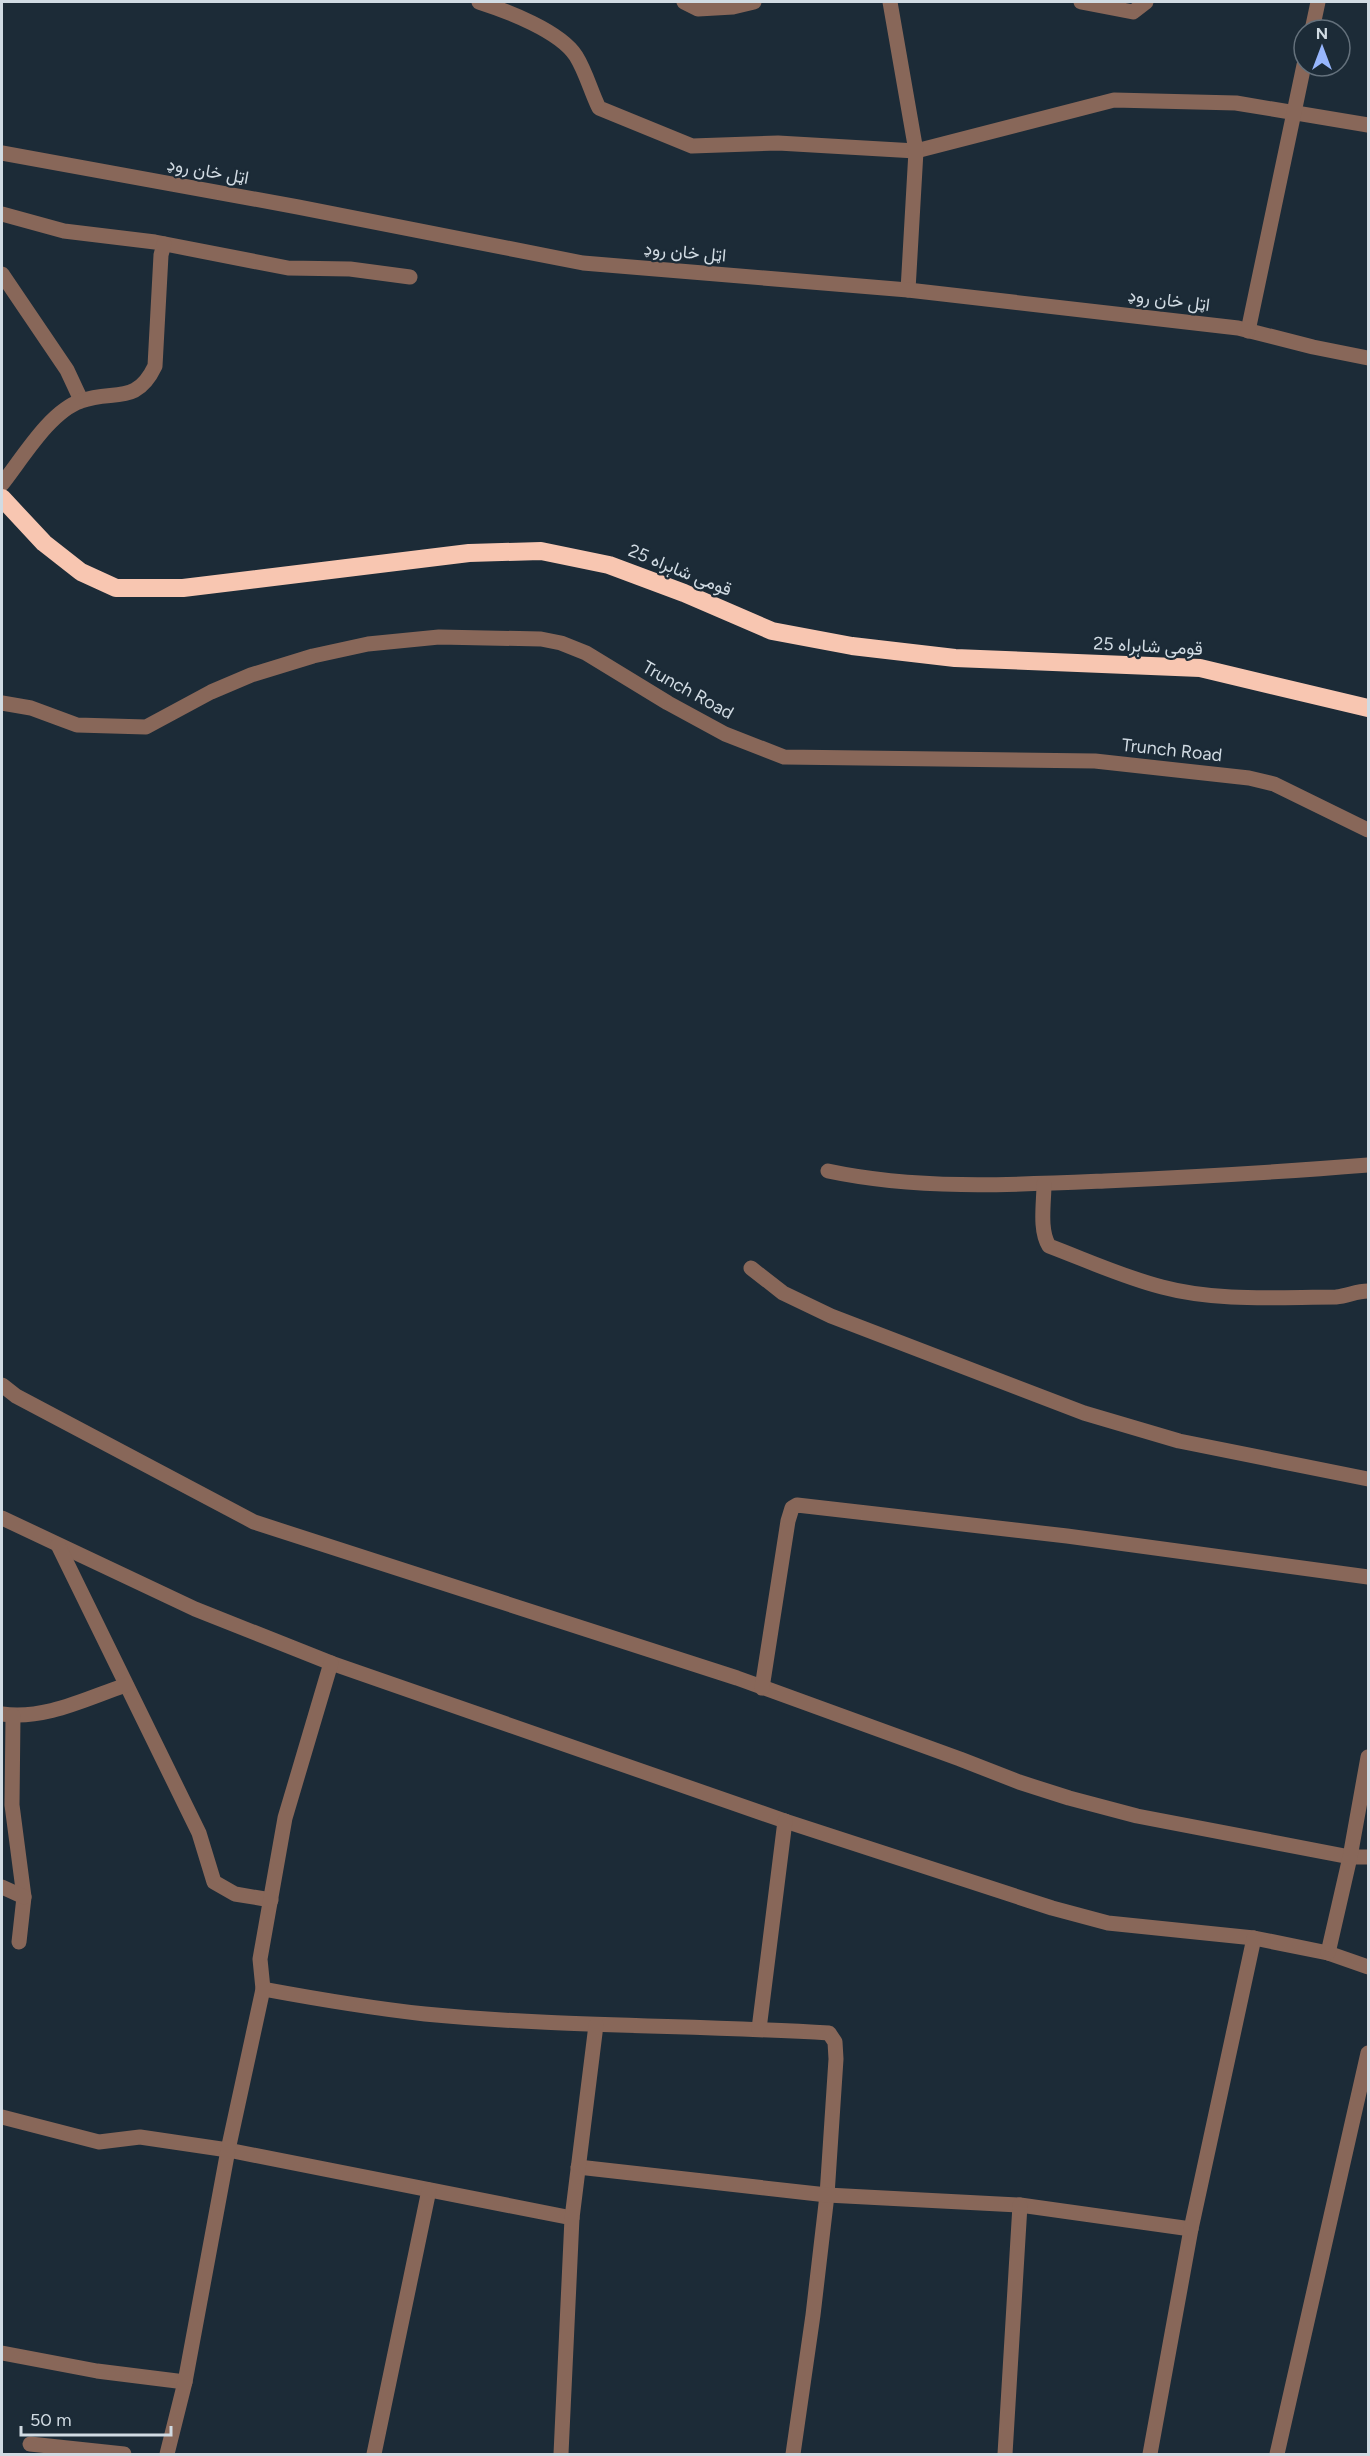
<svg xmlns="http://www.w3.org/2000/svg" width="1370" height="2456" viewBox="0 0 1370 2456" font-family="Figtree,Vazirmatn,sans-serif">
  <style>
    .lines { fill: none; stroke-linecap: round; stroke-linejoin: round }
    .minor { stroke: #886759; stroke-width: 15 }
    .highway { stroke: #f8c6b1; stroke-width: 18 }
    .labels { text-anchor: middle; stroke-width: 4.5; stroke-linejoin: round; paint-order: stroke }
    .street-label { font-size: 18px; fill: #d1dbe3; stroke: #1c2b37 }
  </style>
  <rect width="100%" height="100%" fill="#1c2b37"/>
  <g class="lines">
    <g class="minor">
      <path d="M479,2C507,11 560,31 576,56C586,72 591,92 599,108L692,146L778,143L916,151L1114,100L1236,103L1368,125"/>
      <polyline points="684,2 698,9 733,7 754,2"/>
      <polyline points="890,2 916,151 908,290"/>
      <polyline points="1081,2 1133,12 1146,2"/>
      <polyline points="1312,30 1318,2"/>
      <polyline points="2,153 298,207 583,263 908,290 1238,328 1313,347 1368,358"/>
      <polyline points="2,214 64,231 155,242 288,268 350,269 410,277"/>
      <polyline points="2,274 67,370 81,400"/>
      <polyline points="1248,331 1304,65"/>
      <path d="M2,484C22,459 50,411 81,401C114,389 136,406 155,366L161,255L164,244"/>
      <polyline points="2,703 31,708 77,725 146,727 211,692 251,675 313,656 368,644 439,637 541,639 561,643 586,653 668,703 725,734 784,757 1095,761 1249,778 1274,784 1368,830"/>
      <path d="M828,1171C917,1190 1014,1185 1105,1181C1193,1177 1281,1172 1368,1165"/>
      <path d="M1044,1184C1044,1203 1039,1230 1049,1246C1086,1260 1123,1277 1162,1287C1218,1302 1279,1297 1336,1297C1348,1296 1356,1291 1368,1291"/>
      <polyline points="751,1268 783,1293 831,1316 1084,1413 1179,1441 1368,1479"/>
      <polyline points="2,1385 16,1396 254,1522 737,1678 960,1759 1019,1782 1069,1798 1137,1816 1350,1857 1368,1857"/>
      <polyline points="2,1518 195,1609 331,1663 785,1821 1052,1908 1108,1923 1254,1938 1328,1953 1368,1967"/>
      <polyline points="58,1545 199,1833 214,1882 235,1894 271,1900"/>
      <polyline points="762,1688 788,1521 792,1508 797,1505 1067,1536 1368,1577"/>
      <path d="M2,1714C45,1720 85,1699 126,1685"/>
      <polyline points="13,1716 12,1805 24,1897 19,1942"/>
      <polyline points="2,1887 24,1897"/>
      <polyline points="1328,1953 1350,1857 1368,1757"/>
      <path d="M263,1989C317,1999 370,2008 425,2014C559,2027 694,2025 829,2033L835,2042L836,2059L827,2195L813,2315L793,2454"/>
      <polyline points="759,2029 785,1821"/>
      <polyline points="2,2117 99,2142 140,2137 228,2150 572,2218"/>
      <polyline points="578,2167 827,2195 1020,2205 1191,2229"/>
      <polyline points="2,2353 97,2371 185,2382"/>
      <polyline points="30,2444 124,2454"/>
      <polyline points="167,2454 185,2382 228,2150 263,1989 260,1959 285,1818 331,1663"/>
      <polyline points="374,2454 429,2190"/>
      <polyline points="561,2454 572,2218 596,2025"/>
      <polyline points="1005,2454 1020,2205"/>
      <polyline points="1150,2454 1191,2229 1254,1938"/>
      <polyline points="1277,2454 1368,2053"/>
    </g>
    <polyline class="highway" points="2,498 44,543 81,572 116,588 183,588 469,553 541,551 609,565 684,593 772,631 852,646 955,658 1200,668 1368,708"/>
  </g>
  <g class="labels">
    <g class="street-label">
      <text transform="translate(208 171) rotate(10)" y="6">اټل خان روډ</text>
      <text transform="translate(685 252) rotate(5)" y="6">اټل خان روډ</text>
      <text transform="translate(1169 300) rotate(7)" y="6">اټل خان روډ</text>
      <text transform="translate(680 570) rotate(22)" y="6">قومی شاہراہ 25</text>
      <text transform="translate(1148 646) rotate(3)" y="6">قومی شاہراہ 25</text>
      <text transform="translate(688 690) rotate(29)" y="6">Trunch Road</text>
      <text transform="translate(1172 750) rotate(6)" y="6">Trunch Road</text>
    </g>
  </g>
  <rect width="1370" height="2456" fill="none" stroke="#d1dbe3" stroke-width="6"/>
  <g transform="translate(1322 48)"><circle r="28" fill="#1c2b37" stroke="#64717c" stroke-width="1.5"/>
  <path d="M0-4.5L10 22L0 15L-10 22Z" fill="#97b6fd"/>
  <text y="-9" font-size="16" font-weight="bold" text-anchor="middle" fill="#d1dbe3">N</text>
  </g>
  <path d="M21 2426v9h150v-9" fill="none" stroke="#d1dbe3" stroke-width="3"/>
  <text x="30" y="2426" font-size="18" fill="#d1dbe3" stroke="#1c2b37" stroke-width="4.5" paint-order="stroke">50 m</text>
</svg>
